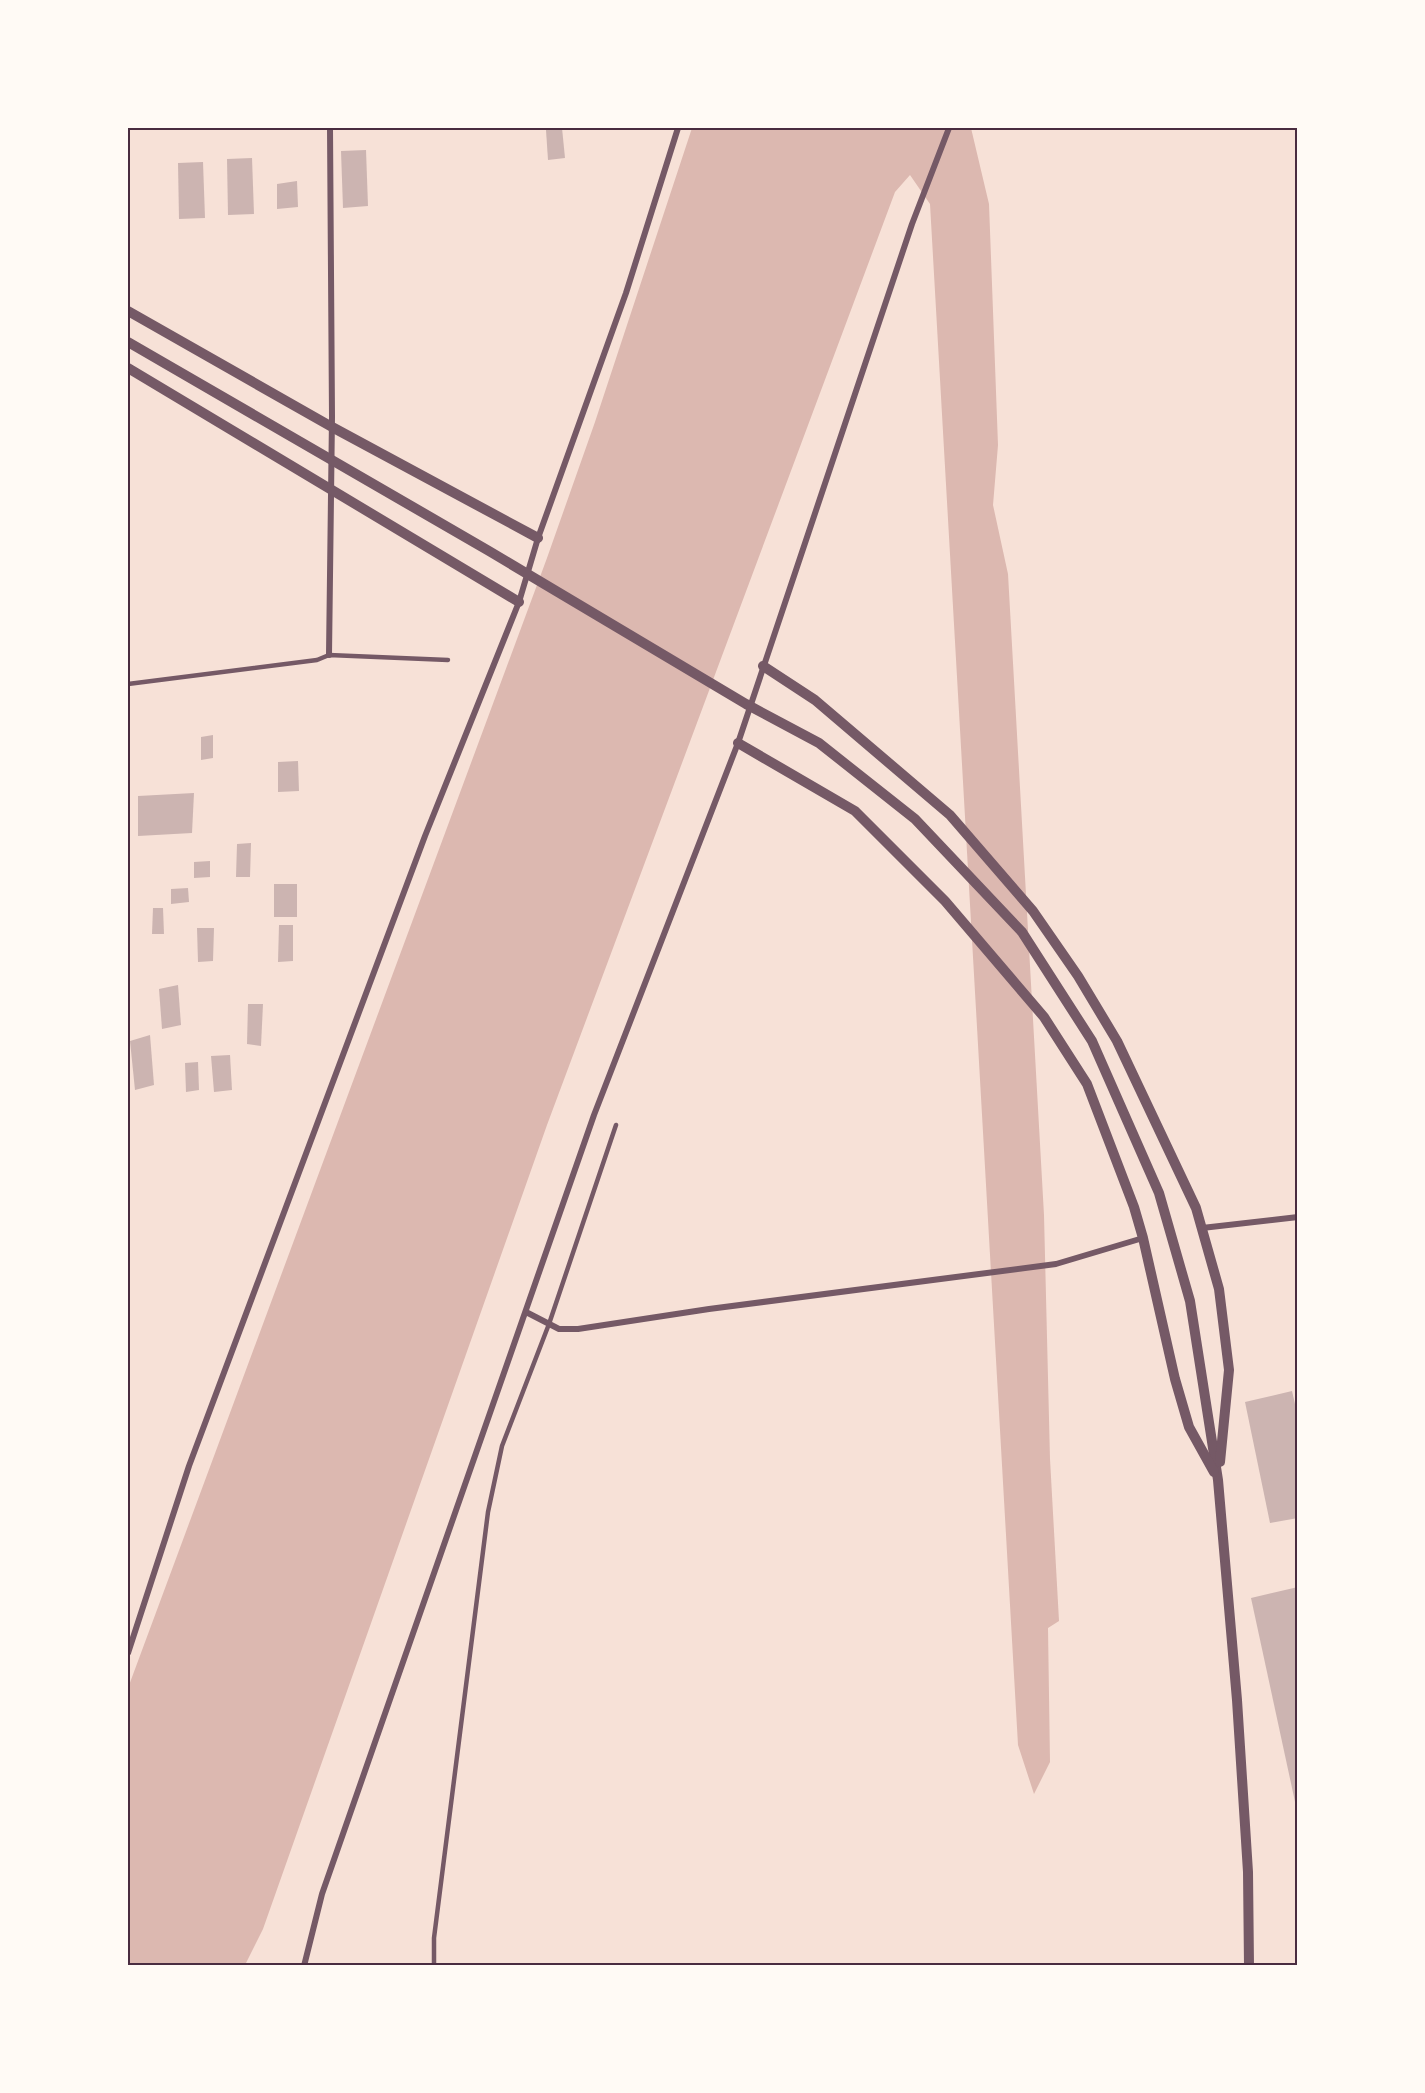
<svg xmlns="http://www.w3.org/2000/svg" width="1425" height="2093" viewBox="0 0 1425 2093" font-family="'Golos Text',sans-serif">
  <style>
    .water { fill: #dcb8b0 }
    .building { fill: #ccb4b1 }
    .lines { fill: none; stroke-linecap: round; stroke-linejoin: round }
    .service { stroke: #755966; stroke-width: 4.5 }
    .minor { stroke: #755966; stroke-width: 6 }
    .tertiary { stroke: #755966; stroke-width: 10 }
    .neatline { fill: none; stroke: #4a2c40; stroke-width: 2 }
  </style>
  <rect width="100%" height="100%" fill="#f7e1d7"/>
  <polygon class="water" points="692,128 971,128 989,204 998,445 993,505 1008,574 1044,1215 1050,1459 1059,1621 1048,1628 1050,1762 1034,1794 1018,1745 930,204 910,175 895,192 547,1125 263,1929 245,1965 128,1965 128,1688 547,558 595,422"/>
  <g class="building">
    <polygon points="562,128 565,158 548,160 546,130"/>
    <polygon points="366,150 368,206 343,208 341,151"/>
    <polygon points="252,158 254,214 228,215 227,159"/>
    <polygon points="203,162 205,218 179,219 178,163"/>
    <polygon points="297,181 298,207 277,209 277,184"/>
    <polygon points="213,735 213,758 201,760 201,737"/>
    <polygon points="298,761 299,791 278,792 278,762"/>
    <polygon points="194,793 192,833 138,836 138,796"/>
    <polygon points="251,843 250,877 236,877 237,844"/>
    <polygon points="210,861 210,877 194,878 194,862"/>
    <rect x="274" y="884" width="23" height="33"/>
    <polygon points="188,888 189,902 171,904 171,889"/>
    <polygon points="153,908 163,908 164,934 152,934"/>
    <polygon points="279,925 293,925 293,961 278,962"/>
    <polygon points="197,928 214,928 213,961 198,962"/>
    <polygon points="178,985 181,1025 162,1029 159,989"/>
    <polygon points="248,1004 263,1004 261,1046 247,1044"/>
    <polygon points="150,1035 154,1085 135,1090 130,1041"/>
    <polygon points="230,1055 232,1090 214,1092 211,1056"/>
    <polygon points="198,1062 199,1090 186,1092 185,1063"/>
    <polygon points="1292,1391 1298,1417 1298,1518 1270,1523 1245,1402"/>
    <polygon points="1298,1587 1298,1811 1297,1811 1251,1598"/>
  </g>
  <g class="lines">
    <g class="service">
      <polyline points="128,684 317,660 329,655 448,660"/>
      <polyline points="434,1966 434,1938 488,1512 502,1446 549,1324 616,1125"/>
    </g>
    <g class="minor">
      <polyline points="329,655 332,417 330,128"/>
      <polyline points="1202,1228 1298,1217"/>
      <polyline points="526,1312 559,1329 578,1329 709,1309 1056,1264 1143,1238"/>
      <polyline points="128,1653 189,1466 425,836 519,602 538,538 626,293 678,128"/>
      <polyline points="304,1966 322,1894 594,1115 738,743 912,224 949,128"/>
    </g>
    <g class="tertiary">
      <polyline points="128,311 332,427 538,538"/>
      <polyline points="128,342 489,551 746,704 819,743 915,819 1022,932 1092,1041 1159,1193 1190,1301 1218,1480 1237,1700 1248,1872 1249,1966"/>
      <polyline points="128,368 519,602"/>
      <polyline points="763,666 815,700 950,815 1033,911 1078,976 1117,1041 1196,1208 1219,1289 1229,1370 1220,1462"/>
      <polyline points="738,743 855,811 945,901 1044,1017 1087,1084 1134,1207 1143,1238 1175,1379 1189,1427 1214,1472"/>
    </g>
  </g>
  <rect width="1425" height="2093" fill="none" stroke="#fffaf5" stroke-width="258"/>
  <rect x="129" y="129" width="1167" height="1835" class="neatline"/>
</svg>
